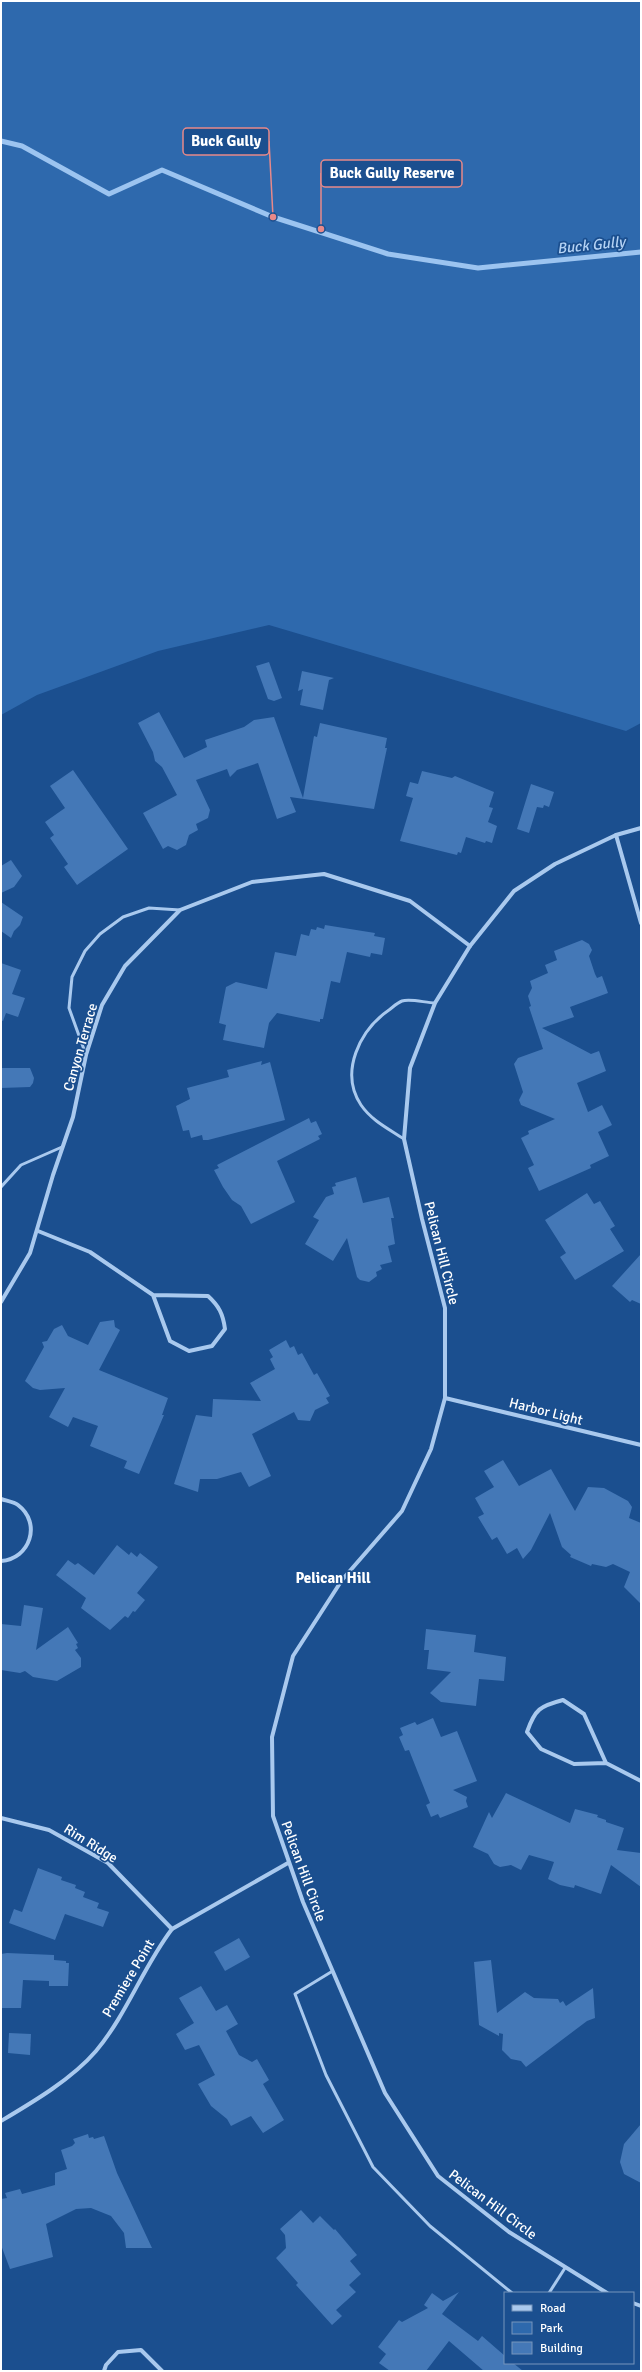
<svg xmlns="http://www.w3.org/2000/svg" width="642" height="2372" viewBox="0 0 642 2372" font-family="Signika,sans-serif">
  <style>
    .green { fill: #2e69ad }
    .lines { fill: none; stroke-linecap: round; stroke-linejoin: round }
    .stream { stroke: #9cc4f0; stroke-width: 5 }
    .building { fill: #4478b7 }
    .service { stroke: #a9c9ee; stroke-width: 3 }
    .minor { stroke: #a9c9ee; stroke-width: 4 }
    .labels { text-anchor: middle; stroke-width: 3.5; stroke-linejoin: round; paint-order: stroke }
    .street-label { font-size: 14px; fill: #fff; stroke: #1b4f8f }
    .water-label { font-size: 15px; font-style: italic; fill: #b5d3f5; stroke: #1b4f8f }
    .neighbourhood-label { font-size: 15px; font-weight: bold; fill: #fff; stroke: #1b4f8f }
    .leader { fill: none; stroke: #e88989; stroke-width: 1.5 }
    .callout-dot { fill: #e88989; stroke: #1b4f8f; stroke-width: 1.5 }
    .callout { fill: #1b4f8f; stroke: #e88989; stroke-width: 1.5 }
    .callout-label { font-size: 15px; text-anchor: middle; font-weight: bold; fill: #fff }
  </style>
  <rect width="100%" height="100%" fill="#1b4f8f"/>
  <polygon class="green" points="1,1 641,1 641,723 626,731 269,625 158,651 37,695 1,715"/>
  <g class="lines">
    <polyline class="stream" points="1,141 22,146 109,194 162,170 273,217 388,254 478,268 641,252"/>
  </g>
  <g class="building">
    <polygon points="269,662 282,698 274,701 268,699 256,666"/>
    <polygon points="302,671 334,678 329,680 323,710 300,705 303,689 298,691"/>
    <polygon points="159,712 184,758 207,747 205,740 244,727 254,720 274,717 303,798 314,736 317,737 320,723 387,738 385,748 387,748 374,809 290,797 296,812 277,819 258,763 237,770 230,777 227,769 196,780 210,810 208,818 196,824 198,830 189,835 186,845 177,850 168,846 163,849 143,813 177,795 162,767 155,761 153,752 138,723"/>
    <polygon points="73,770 128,849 77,885 64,867 68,864 50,838 54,835 45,822 65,808 50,786"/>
    <polygon points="422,771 452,778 455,776 494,792 489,807 493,808 488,822 497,826 492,843 486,841 485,843 466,837 461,853 458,852 457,855 400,841 413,798 406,796 410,782 418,784"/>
    <polygon points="531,784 554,792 549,807 544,805 543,808 537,807 529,833 517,829"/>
    <polygon points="11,860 22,876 14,887 1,893 1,866"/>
    <polygon points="1,902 23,917 20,925 14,931 11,938 1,931"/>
    <polygon points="325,925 375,933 374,936 385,938 382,955 371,953 370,957 347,952 340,983 331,981 323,1019 320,1019 320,1022 277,1013 269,1023 264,1048 223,1040 226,1025 219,1023 226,987 236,982 267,989 275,952 296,956 301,934 309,936 311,929 316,930 317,927 324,929"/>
    <polygon points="582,940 589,944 592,950 589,956 595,974 597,978 602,976 608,993 570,1007 574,1017 542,1028 591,1054 599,1051 606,1071 577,1083 588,1112 602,1105 612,1125 598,1132 609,1156 590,1165 591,1168 539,1191 528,1168 534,1165 521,1138 529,1134 528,1131 555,1119 521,1105 519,1100 523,1092 514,1064 518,1058 543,1049 529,1007 531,1006 528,996 532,988 530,981 548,973 545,965 557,960 554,951"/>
    <polygon points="1,963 21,970 12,994 25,998 18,1017 6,1013 3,1021 1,1020"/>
    <polygon points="262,1061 261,1065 270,1062 285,1120 208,1140 203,1140 202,1135 191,1138 189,1130 183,1131 176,1106 190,1099 187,1088 229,1077 227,1070"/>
    <polygon points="1,1068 30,1068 34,1078 33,1083 30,1087 1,1088"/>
    <polygon points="309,1118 311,1123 316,1121 322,1134 318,1136 320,1139 277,1161 295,1202 251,1224 241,1206 232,1200 223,1187 214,1170 219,1168 217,1165"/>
    <polygon points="356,1177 363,1203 389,1197 394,1218 391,1218 395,1244 388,1246 392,1262 380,1265 382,1269 376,1272 377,1276 369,1282 360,1280 357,1277 347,1238 333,1261 305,1244 319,1220 313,1217 326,1197 334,1194 332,1187 336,1186 335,1183"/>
    <polygon points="587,1193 594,1204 600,1201 615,1226 610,1229 624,1251 575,1280 560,1257 566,1253 545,1220"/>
    <polygon points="641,1254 641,1304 632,1300 630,1302 612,1286"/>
    <polygon points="114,1320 115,1327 120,1330 99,1370 168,1398 162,1415 164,1415 139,1474 124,1468 127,1461 90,1446 98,1426 73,1417 68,1427 49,1417 65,1388 40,1390 33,1388 25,1381 44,1347 42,1342 47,1341 54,1329 62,1325 68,1336 88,1345 100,1322"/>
    <polygon points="286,1340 290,1348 294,1346 298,1355 302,1353 314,1375 317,1373 330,1396 326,1398 329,1403 315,1410 310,1421 298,1420 294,1412 252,1434 271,1476 249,1487 241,1472 217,1479 200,1479 198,1492 174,1484 196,1415 212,1417 213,1399 261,1401 250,1383 275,1369 270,1359 273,1357 269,1350"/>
    <polygon points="503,1460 519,1486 551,1469 575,1511 588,1487 604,1488 628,1501 632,1507 629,1518 641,1523 641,1604 624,1587 630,1572 613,1564 606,1567 592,1564 591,1566 570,1557 571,1555 562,1547 550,1513 531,1550 523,1559 517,1548 507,1554 497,1537 492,1540 478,1517 484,1514 475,1498 494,1487 484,1471"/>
    <polygon points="117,1545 129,1555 131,1552 137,1557 140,1553 158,1567 137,1593 145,1600 135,1612 133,1611 128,1618 125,1616 110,1630 81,1608 86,1598 56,1575 68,1560 75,1565 78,1563 94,1575"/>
    <polygon points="24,1605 43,1608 36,1650 68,1627 78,1643 76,1644 78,1648 75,1650 81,1658 81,1667 57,1681 33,1677 25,1671 20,1673 1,1670 1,1624 21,1626"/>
    <polygon points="426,1629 476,1635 474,1652 506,1657 504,1681 479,1679 476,1706 441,1702 430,1693 451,1672 427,1669 429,1650 424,1650"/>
    <polygon points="433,1718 441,1737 457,1731 477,1781 453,1790 467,1797 466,1801 468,1807 440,1818 438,1814 431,1817 426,1805 430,1803 409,1750 405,1751 399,1737 403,1735 400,1728 415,1722 417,1725"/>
    <polygon points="506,1793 570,1823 575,1809 598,1815 597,1817 606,1820 606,1822 624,1828 617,1850 641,1853 641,1887 611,1865 601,1894 575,1885 574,1888 560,1885 548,1879 554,1862 529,1855 521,1870 511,1865 500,1867 494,1864 488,1854 473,1847 489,1812 492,1818"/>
    <polygon points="38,1868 62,1877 61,1880 76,1885 75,1888 85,1892 83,1897 99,1903 97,1908 109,1912 103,1927 65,1914 55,1940 9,1923 14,1909 22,1912"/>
    <polygon points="239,1938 250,1957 225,1971 214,1952"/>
    <polygon points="7,1953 54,1955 54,1960 66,1961 66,1963 69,1963 68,1986 49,1986 49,1981 23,1980 21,2008 1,2008 1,1954"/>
    <polygon points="491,1960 497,2013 525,1992 534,1998 558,1999 560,2003 563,2001 566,2006 593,1988 595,2018 587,2021 526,2067 521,2061 511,2059 502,2050 503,2034 499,2033 499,2036 479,2025 474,1962"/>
    <polygon points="201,1986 216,2011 227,2005 238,2024 226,2031 239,2055 252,2062 257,2059 269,2080 263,2084 284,2120 263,2133 251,2116 231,2126 227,2119 211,2106 198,2084 215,2075 199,2045 185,2050 176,2034 194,2023 179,1998"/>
    <polygon points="9,2033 31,2034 30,2055 8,2053"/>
    <polygon points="641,2124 641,2183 624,2174 620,2162 624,2144"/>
    <polygon points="88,2134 89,2138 93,2137 94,2139 104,2136 117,2173 152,2248 126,2248 124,2233 111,2216 91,2208 76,2209 46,2224 53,2257 10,2269 1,2245 1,2199 7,2198 5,2193 20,2189 22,2194 55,2185 55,2173 67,2169 61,2150 72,2146 75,2143 73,2139"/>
    <polygon points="301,2210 313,2223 320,2216 334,2230 335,2229 357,2255 350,2261 361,2274 349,2285 356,2292 336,2310 342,2316 332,2325 296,2285 298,2283 276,2258 286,2248 285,2235 280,2229"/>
    <polygon points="459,2292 442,2314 478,2341 482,2336 505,2356 505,2363 513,2363 523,2371 484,2371 449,2341 426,2371 390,2371 379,2363 386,2354 378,2347 399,2320 402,2322 428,2308 424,2305 432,2293 443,2301"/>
  </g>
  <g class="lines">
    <g class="service">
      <polyline points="86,1055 69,1008 72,977 85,951 100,934 123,917 149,908 180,910"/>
      <path d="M404,1139C389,1129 372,1121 361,1105C339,1072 360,1030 389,1010C393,1007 397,1003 402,1001C410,998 426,1003 435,1003"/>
      <polyline points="1,1187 21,1165 62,1147"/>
      <polyline points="331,1972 295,1994 326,2075 373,2167 430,2226 512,2293"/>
      <polyline points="549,2293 565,2268"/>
    </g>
    <g class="minor">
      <polyline points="616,835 641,923"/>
      <path d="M38,1231L90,1252L153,1295L208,1296C219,1306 223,1314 225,1329L212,1346L189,1351L170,1341L153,1295"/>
      <polyline points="1,1302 30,1253 53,1175 73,1117 86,1055 102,1005 125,966 180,910 252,882 324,874 410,901 470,946"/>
      <polyline points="445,1398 641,1445"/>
      <path d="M1,1499C7,1501 14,1502 18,1505C42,1523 30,1559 1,1561"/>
      <path d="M606,1763L584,1714L563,1700C540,1706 535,1709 527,1732L541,1749L574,1764L606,1763L641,1781"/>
      <polyline points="1,1818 49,1830 108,1863 172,1929"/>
      <path d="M1,2121C33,2102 72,2079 96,2051C127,2014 143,1967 172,1929L288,1863"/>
      <polyline points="607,2293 509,2232 438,2176 385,2093 303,1902 273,1816 272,1737 293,1656 342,1580 402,1511 431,1449 445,1398 445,1308 422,1219 404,1139 410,1068 435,1003 470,946 514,891 555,864 616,835 641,828"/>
      <polyline points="633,2303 641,2306"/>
      <polyline points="104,2371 106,2365 118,2352 141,2350 162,2371"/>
    </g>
  </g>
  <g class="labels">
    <g class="street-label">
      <text transform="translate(80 1047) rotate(-74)" y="5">Canyon Terrace</text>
      <text transform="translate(442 1253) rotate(76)" y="5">Pelican Hill Circle</text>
      <text transform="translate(546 1411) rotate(14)" y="5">Harbor Light</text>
      <text transform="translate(91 1843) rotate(32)" y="5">Rim Ridge</text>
      <text transform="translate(304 1871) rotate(70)" y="5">Pelican Hill Circle</text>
      <text transform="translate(128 1978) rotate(-59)" y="5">Premiere Point</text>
      <text transform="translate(493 2204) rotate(37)" y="5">Pelican Hill Circle</text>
    </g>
    <g class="water-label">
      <text transform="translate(591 245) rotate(-6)" y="5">Buck Gully</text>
    </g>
    <g class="neighbourhood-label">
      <text x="333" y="1583">Pelican Hill</text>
    </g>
  </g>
  <path class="leader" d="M273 217L269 141M321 229L321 173"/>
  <g class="callout-dot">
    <circle cx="273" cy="217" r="4"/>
    <circle cx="321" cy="229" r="4"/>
  </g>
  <g class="callout">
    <rect x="183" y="128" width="86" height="27" rx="4"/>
    <rect x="321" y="160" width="141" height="27" rx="4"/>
  </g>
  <g class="callout-label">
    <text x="226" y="146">Buck Gully</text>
    <text x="392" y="178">Buck Gully Reserve</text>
  </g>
  <rect width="642" height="2372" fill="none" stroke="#ffffff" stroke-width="4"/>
  <rect x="504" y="2292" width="130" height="72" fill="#1b4f8f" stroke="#7695bc"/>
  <rect x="512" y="2305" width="20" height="6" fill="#a9c9ee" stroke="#7695bc"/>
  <text x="540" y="2312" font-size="12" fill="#ffffff">Road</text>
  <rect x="512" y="2322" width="20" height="12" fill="#2e69ad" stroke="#7695bc"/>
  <text x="540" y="2332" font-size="12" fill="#ffffff">Park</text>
  <rect x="512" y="2342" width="20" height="12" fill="#4478b7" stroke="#7695bc"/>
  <text x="540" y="2352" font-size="12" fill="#ffffff">Building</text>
</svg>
